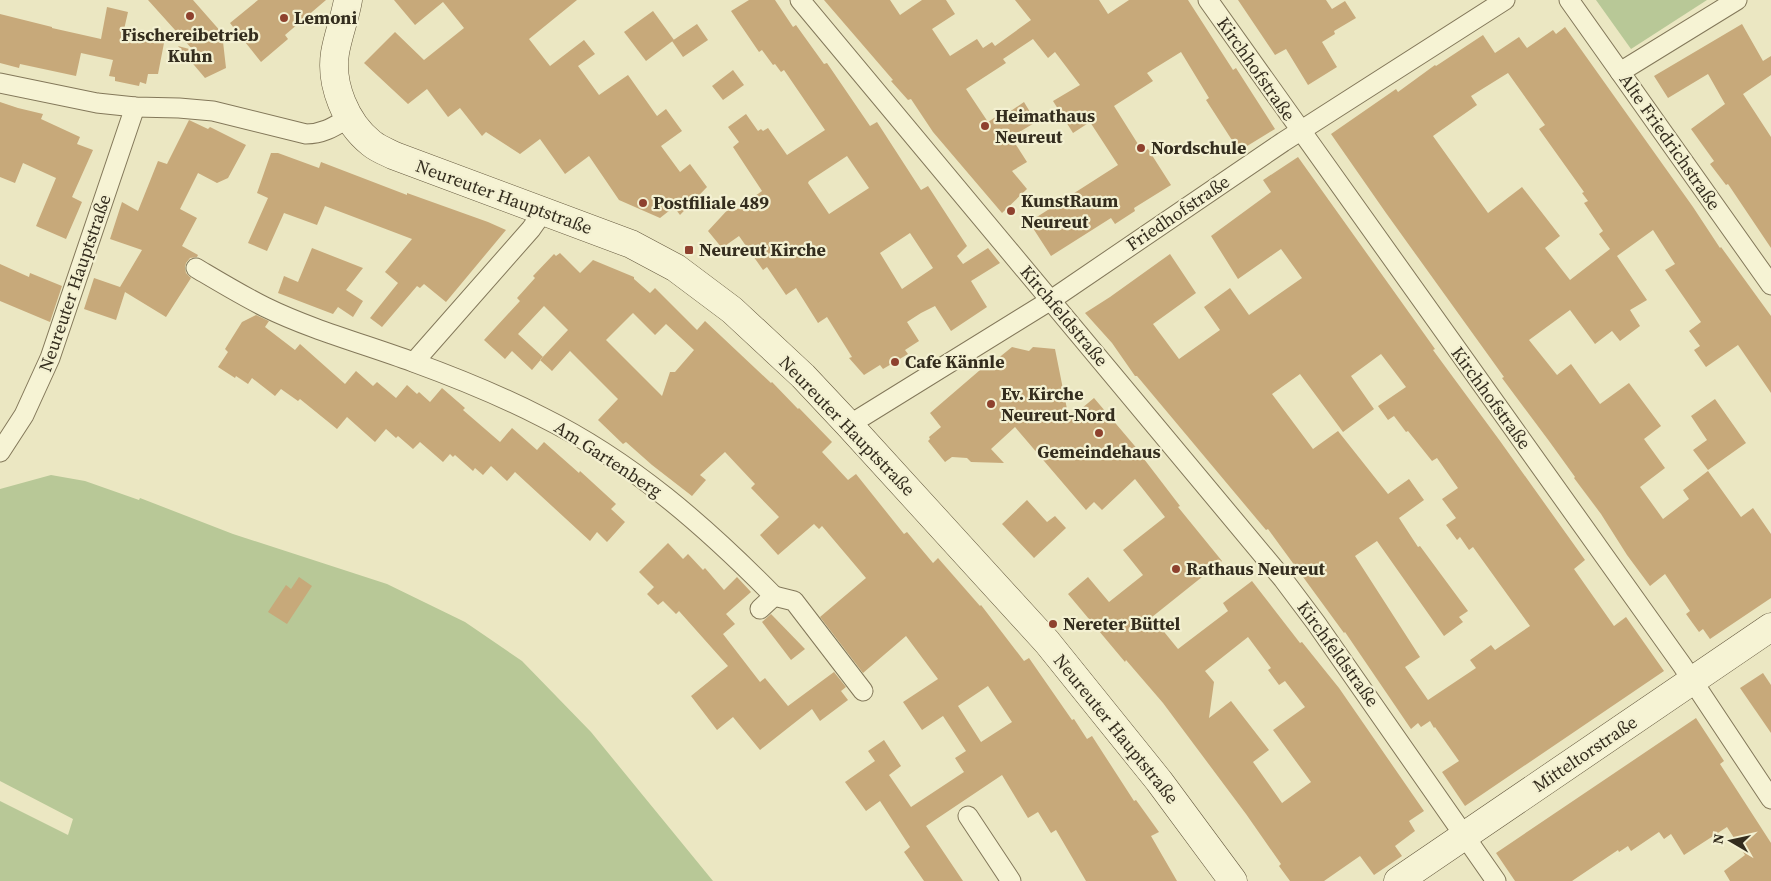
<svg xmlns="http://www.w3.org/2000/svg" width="1771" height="881" viewBox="0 0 1771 881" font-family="'Source Serif 4',serif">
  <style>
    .green { fill: #b8c897 }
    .building { fill: #c7a97a; fill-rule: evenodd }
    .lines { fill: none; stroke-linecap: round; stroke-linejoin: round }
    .street-casing { stroke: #83785a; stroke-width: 21 }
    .secondary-casing { stroke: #65593e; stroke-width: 29 }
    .street { stroke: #f6f3d4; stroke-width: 19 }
    .secondary { stroke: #f6f3d4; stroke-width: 28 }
    .poi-dot { fill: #8e412e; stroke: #f3f0d1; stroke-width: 2 }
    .labels { text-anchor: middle; stroke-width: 4.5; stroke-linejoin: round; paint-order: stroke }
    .poi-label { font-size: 18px; font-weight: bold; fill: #342d1e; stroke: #f3f0d1; text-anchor: start }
    .street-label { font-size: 18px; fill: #342d1e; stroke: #f3f0d1 }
  </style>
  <rect width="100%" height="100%" fill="#ebe7c2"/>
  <g class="green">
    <polygon points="1596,0 1707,0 1631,49"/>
    <polygon points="51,475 85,481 139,500 140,498 233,534 387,584 465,622 522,661 591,732 713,881 0,881 0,801 68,835 73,819 0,781 0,489"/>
  </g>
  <g class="building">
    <polygon points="148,0 193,0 222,33 226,68 205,78 178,46 193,50"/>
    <polygon points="258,0 326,0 285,35 288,39 261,62 230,23"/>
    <polygon points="394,0 577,0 529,39 550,66 584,40 595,54 578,66 599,95 628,75 657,116 666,109 682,131 661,146 680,172 690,164 707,187 680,215 674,207 660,218 619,200 589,156 565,174 540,139 520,154 486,132 482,136 460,108 448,117 427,89 408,104 364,63 395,32 424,60 464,28 443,2 415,25"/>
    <path d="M749,0H775L793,27L796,25L824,64L827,63L870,126L877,122L921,190L928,186L967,246L957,256L963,264L988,248L1000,263L971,281L987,307L951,331L935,306L921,313L907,322L919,341L905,350L908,354L883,369L880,365L864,375L849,358L852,357L827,317L818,323L796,288L786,295L767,267L763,270L739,236L722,248L708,231L732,205L736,210L762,191L733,147L739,142L728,127L746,114L758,131L761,129L763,131L768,128L787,155L825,130L784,70L781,72L775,64L773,65L762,50L759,52L731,11ZM847,156L869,188L829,214L808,183L809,181ZM910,233L933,268L902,289L880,253Z"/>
    <polygon points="824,0 890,0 900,15 922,0 946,0 955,14 932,29 950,56 977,39 983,48 992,42 995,46 1031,20 1015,0 1099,0 1108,14 1129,0 1188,0 1233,70 1236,68 1275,129 1239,151 1206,100 1209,98 1181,52 1147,73 1153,81 1114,106 1143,152 1148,149 1171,185 1134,208 1135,211 1115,224 1111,218 1051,256 1029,222 1118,165 1090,122 1073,133 1053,101 1080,85 1055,52 1048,58 1033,39 1003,59 1006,63 966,89 988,122 1003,112 1005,115 1024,102 1036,122 1011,137 1027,162 1012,171 1027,189 1002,213 933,132 911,99 908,100 891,81 893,80"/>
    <polygon points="1238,0 1326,0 1332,9 1345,1 1356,18 1334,31 1335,34 1322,42 1337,67 1308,85 1286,49 1275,55"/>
    <polygon points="107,7 128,12 123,34 164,43 158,74 148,74 146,84 140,82 139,86 115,81 115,77 109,76 113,60 81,53 76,76 20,64 19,68 0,63 0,14 52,27 52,28 101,39"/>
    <polygon points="653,11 674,40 646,61 624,32"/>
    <polygon points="697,24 708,40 683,57 672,41"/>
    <polygon points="1742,24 1763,61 1771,56 1771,75 1743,94 1771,137 1771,248 1728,184 1726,185 1710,164 1714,161 1691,129 1725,104 1708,74 1668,98 1654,76"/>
    <path d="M1565,27L1693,207L1720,248L1721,247L1771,316V393L1738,345L1706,367L1694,350L1700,346L1689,331L1701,322L1665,270L1675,264L1653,230L1617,256L1647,300L1630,310L1640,326L1620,341L1612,331L1595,344L1570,310L1529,340L1557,375L1571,364L1600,404L1629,383L1661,426L1644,439L1665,468L1640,487L1663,519L1689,499L1683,490L1708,471L1741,517L1753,508L1771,534V598L1710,639L1703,629L1699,632L1686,614L1690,611L1665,574L1650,586L1627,555L1601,514L1574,478L1575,477L1549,441L1502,378L1504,377L1386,213L1331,134L1396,89L1398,92L1435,65L1436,66L1483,35L1495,53L1519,37L1527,48L1553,30L1556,34ZM1508,73L1545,125L1539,129L1584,192L1582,193L1588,201L1584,203L1603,231L1599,234L1610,249L1570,280L1545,248L1560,236L1522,187L1488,213L1433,136L1477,105L1471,96Z"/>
    <polygon points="733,70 744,85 723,100 712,86"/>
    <polygon points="0,102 18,108 43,114 41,119 80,137 77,144 93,150 72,197 82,202 66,239 36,226 56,178 23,163 15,183 0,177"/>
    <polygon points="189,120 208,129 210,127 246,145 228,178 217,183 198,173 180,209 197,218 182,246 198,255 197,257 190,258 186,263 185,268 186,273 191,278 166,317 125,292 116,320 84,309 94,278 120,287 142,250 110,239 122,202 138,211 158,161 167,164"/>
    <polygon points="271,153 278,153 319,168 321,162 407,195 407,193 488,222 506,230 446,302 424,284 420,288 417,286 382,327 370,318 398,283 385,272 412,239 325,206 317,225 284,213 267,251 248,243 268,198 257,193"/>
    <path d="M1298,157L1435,349L1433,350L1500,441L1585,560L1574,569L1614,626L1626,617L1664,671L1465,806L1442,772L1459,761L1435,727L1434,728L1430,721L1421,727L1418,723L1411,729L1345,632L1344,633L1268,529L1266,530L1137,376H1135L1112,343L1085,313L1110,297L1170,254L1196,293L1153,324L1179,359L1220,330L1204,307L1230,288L1249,315L1302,278L1281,249L1238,279L1211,236L1271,192L1263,180ZM1381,354L1406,387L1378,406L1388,420L1394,416L1406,432L1408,431L1432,461L1437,458L1458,488L1442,499L1456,518L1446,525L1457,540L1460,537L1469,550L1473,547L1530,626L1495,650L1491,645L1470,660L1476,668L1428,700L1405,667L1420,657L1355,556L1377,541L1444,636L1463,622L1459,617L1468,611L1420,546L1418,547L1399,518L1424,500L1409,479L1388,494L1338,431L1313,449L1272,394L1300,374L1343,432L1374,409L1351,376Z"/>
    <polygon points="312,248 363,268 346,290 363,301 353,317 338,307 333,314 278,293 284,276 298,282"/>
    <path d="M560,253L580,273L593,260L634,277V279L650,293L655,288L697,330L705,321L771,383L772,382L798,409L799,408L832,442L822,452L848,480L856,474L904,534L907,532L933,563L938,558L980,606L981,605L1024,661L1029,658L1072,720L1074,719L1087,739L1092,736L1134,801L1136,800L1159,832L1151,836L1177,881H1086L1056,830L1051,833L1038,812L1028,818L1002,775L926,826L963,881H924L904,852L910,847L880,801L866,811L845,782L875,761L868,751L884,740L901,766L889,775L911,807L964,772L955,758L966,751L943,716L922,730L903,702L938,679L906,636L863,673L820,617L866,578L822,526L819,529L814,524L778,555L760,535L779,517L751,488L755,484L725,452L700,475L706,480L692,496L652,465L626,442L623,444L598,420L618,399L570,351L552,371L540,360L568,330L544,306L518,334L543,357L532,370L512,351L505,359L484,340L520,301L517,298L535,278L533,276L554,254L556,256ZM633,313L655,335L666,324L694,350L675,372H670L662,396L606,340ZM988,686L1012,722L981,742L958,706Z"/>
    <polygon points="0,264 29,277 30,273 62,286 50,322 0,301"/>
    <polygon points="256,315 269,321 265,327 295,350 300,344 345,384 356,371 373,386 377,382 396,398 407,385 417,394 419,392 430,402 442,388 465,408 463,410 500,442 512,428 537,450 544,442 579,473 580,471 616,504 611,509 625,522 607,542 597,532 590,541 515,472 507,481 491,466 483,475 475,468 473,471 455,455 453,457 450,454 443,462 420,442 413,449 398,436 396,438 386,429 375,442 347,417 337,429 300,399 298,401 281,389 275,396 252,378 248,384 236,376 235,378 218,367 228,352 225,349 242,322"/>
    <path d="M1012,347L1029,351L1033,347L1055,349L1069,419L1094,398L1145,458L1144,459L1180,506L1178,507L1222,561L1152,617L1178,649L1228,611L1223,603L1252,581L1300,643L1302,642L1339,688L1424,811L1409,821L1415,831L1395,846L1402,856L1374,875L1360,856L1324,881H1290L1279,866L1281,864L1246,814L1163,703L1126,660L1125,662L1068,594L1088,577L1109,602L1143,575L1123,550L1165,517L1135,479L1102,510L1094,502L1086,510L1015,427L991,449L1004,463L971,462L967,458L952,457L945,462L928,441L930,439L929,437L941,427L930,413L994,358L996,360ZM1248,637L1271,668L1268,670L1279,685L1285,681L1305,707L1273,730L1311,782L1282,803L1253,762L1269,750L1231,701L1209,718L1214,682L1205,671Z"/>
    <polygon points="1715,399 1746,443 1708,470 1693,450 1707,440 1691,416"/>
    <polygon points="1027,500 1047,522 1055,516 1066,528 1034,558 1002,524"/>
    <polygon points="668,543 683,559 688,554 703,570 705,568 724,590 737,577 751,592 726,614 735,624 723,634 760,682 765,678 788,706 834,672 846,687 841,691 848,700 820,721 812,709 760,750 733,717 717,730 691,696 728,666 679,611 676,614 663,601 658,605 647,594 654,587 639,572"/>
    <polygon points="299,577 312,586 287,624 268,612 286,585 291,589"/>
    <polygon points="771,614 805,649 791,660 762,622"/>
    <polygon points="1763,673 1771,685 1771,733 1740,688"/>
    <polygon points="1696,718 1724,761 1720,764 1771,843 1771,881 1730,881 1724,871 1745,855 1727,827 1684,855 1671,834 1664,839 1659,832 1631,851 1628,846 1619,852 1618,850 1572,881 1515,881 1496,853"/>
  </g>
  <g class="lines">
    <g class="street-casing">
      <g id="street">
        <polyline points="800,0 1283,579 1316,623 1496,881"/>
        <polyline points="1208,0 1682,665 1771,799"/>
        <polyline points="1569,0 1771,285"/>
        <polyline points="1620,72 1737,0"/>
        <path d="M0,83L97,103L135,107L179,108L213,111L306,134C324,134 335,126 350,117"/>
        <path d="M196,268C218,281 241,295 265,307C312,330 364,344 413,362C457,378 501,396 542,417C631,461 705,526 774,596L760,609"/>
        <polyline points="414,362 531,229 543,212"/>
        <polyline points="849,425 1051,300 1283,142 1505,0"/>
        <polyline points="0,452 24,415 50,358 135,107"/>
        <polyline points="774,596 794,601 863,691"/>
        <polyline points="968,816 1011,881"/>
      </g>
    </g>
    <g class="secondary-casing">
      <g id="secondary">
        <path d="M348,0C345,18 338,35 335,53C330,85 346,123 371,143C378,149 387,152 395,156L631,244L676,268L732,310L803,376L849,425L1047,642L1159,781L1233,881"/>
        <polyline points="1398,881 1771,627"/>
      </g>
    </g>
    <use href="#street" class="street"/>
    <use href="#secondary" class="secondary"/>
  </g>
  <g class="poi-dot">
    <circle cx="190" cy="16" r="5"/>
    <circle cx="284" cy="18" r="5"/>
    <circle cx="985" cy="126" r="5"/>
    <circle cx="1141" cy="148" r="5"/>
    <circle cx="643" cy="203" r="5"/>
    <circle cx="1011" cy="211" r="5"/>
    <rect x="684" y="245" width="10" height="10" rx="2.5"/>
    <circle cx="895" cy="362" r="5"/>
    <circle cx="991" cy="404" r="5"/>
    <circle cx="1099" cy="433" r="5"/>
    <circle cx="1176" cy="569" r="5"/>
    <circle cx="1053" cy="624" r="5"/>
  </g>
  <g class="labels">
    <g class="poi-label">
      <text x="294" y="24">Lemoni</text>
      <text x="190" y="41" text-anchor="middle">Fischereibetrieb<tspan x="190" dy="21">Kuhn</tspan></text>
      <text x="995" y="122">Heimathaus<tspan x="995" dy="21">Neureut</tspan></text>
      <text x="1151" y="154">Nordschule</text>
      <text x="1021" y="207">KunstRaum<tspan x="1021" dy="21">Neureut</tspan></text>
      <text x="653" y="209">Postfiliale 489</text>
      <text x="699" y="256">Neureut Kirche</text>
      <text x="905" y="368">Cafe Kännle</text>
      <text x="1001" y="400">Ev. Kirche<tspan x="1001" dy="21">Neureut-Nord</tspan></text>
      <text x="1099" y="458" text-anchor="middle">Gemeindehaus</text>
      <text x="1186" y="575">Rathaus Neureut</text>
      <text x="1063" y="630">Nereter Büttel</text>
    </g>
    <g class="street-label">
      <text transform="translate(1256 69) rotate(55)" y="6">Kirchhofstraße</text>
      <text transform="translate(1670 142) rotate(55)" y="6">Alte Friedrichstraße</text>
      <text transform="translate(504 197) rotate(20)" y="6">Neureuter Hauptstraße</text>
      <text transform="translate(1178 213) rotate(-34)" y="6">Friedhofstraße</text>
      <text transform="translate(75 283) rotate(-71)" y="6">Neureuter Hauptstraße</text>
      <text transform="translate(1064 316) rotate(50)" y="6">Kirchfeldstraße</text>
      <text transform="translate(1491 398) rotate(54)" y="6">Kirchhofstraße</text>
      <text transform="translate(847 426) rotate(46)" y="6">Neureuter Hauptstraße</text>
      <text transform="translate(608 459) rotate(33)" y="6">Am Gartenberg</text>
      <text transform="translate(1338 654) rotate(54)" y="6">Kirchfeldstraße</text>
      <text transform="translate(1116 729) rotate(51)" y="6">Neureuter Hauptstraße</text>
      <text transform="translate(1585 754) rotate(-34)" y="6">Mitteltorstraße</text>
    </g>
  </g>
  <g transform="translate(1731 841) rotate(279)" stroke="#f3f0d1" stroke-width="4" paint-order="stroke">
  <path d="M0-4L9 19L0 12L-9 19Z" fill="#342d1e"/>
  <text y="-8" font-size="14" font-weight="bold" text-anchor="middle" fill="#342d1e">N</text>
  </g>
</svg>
